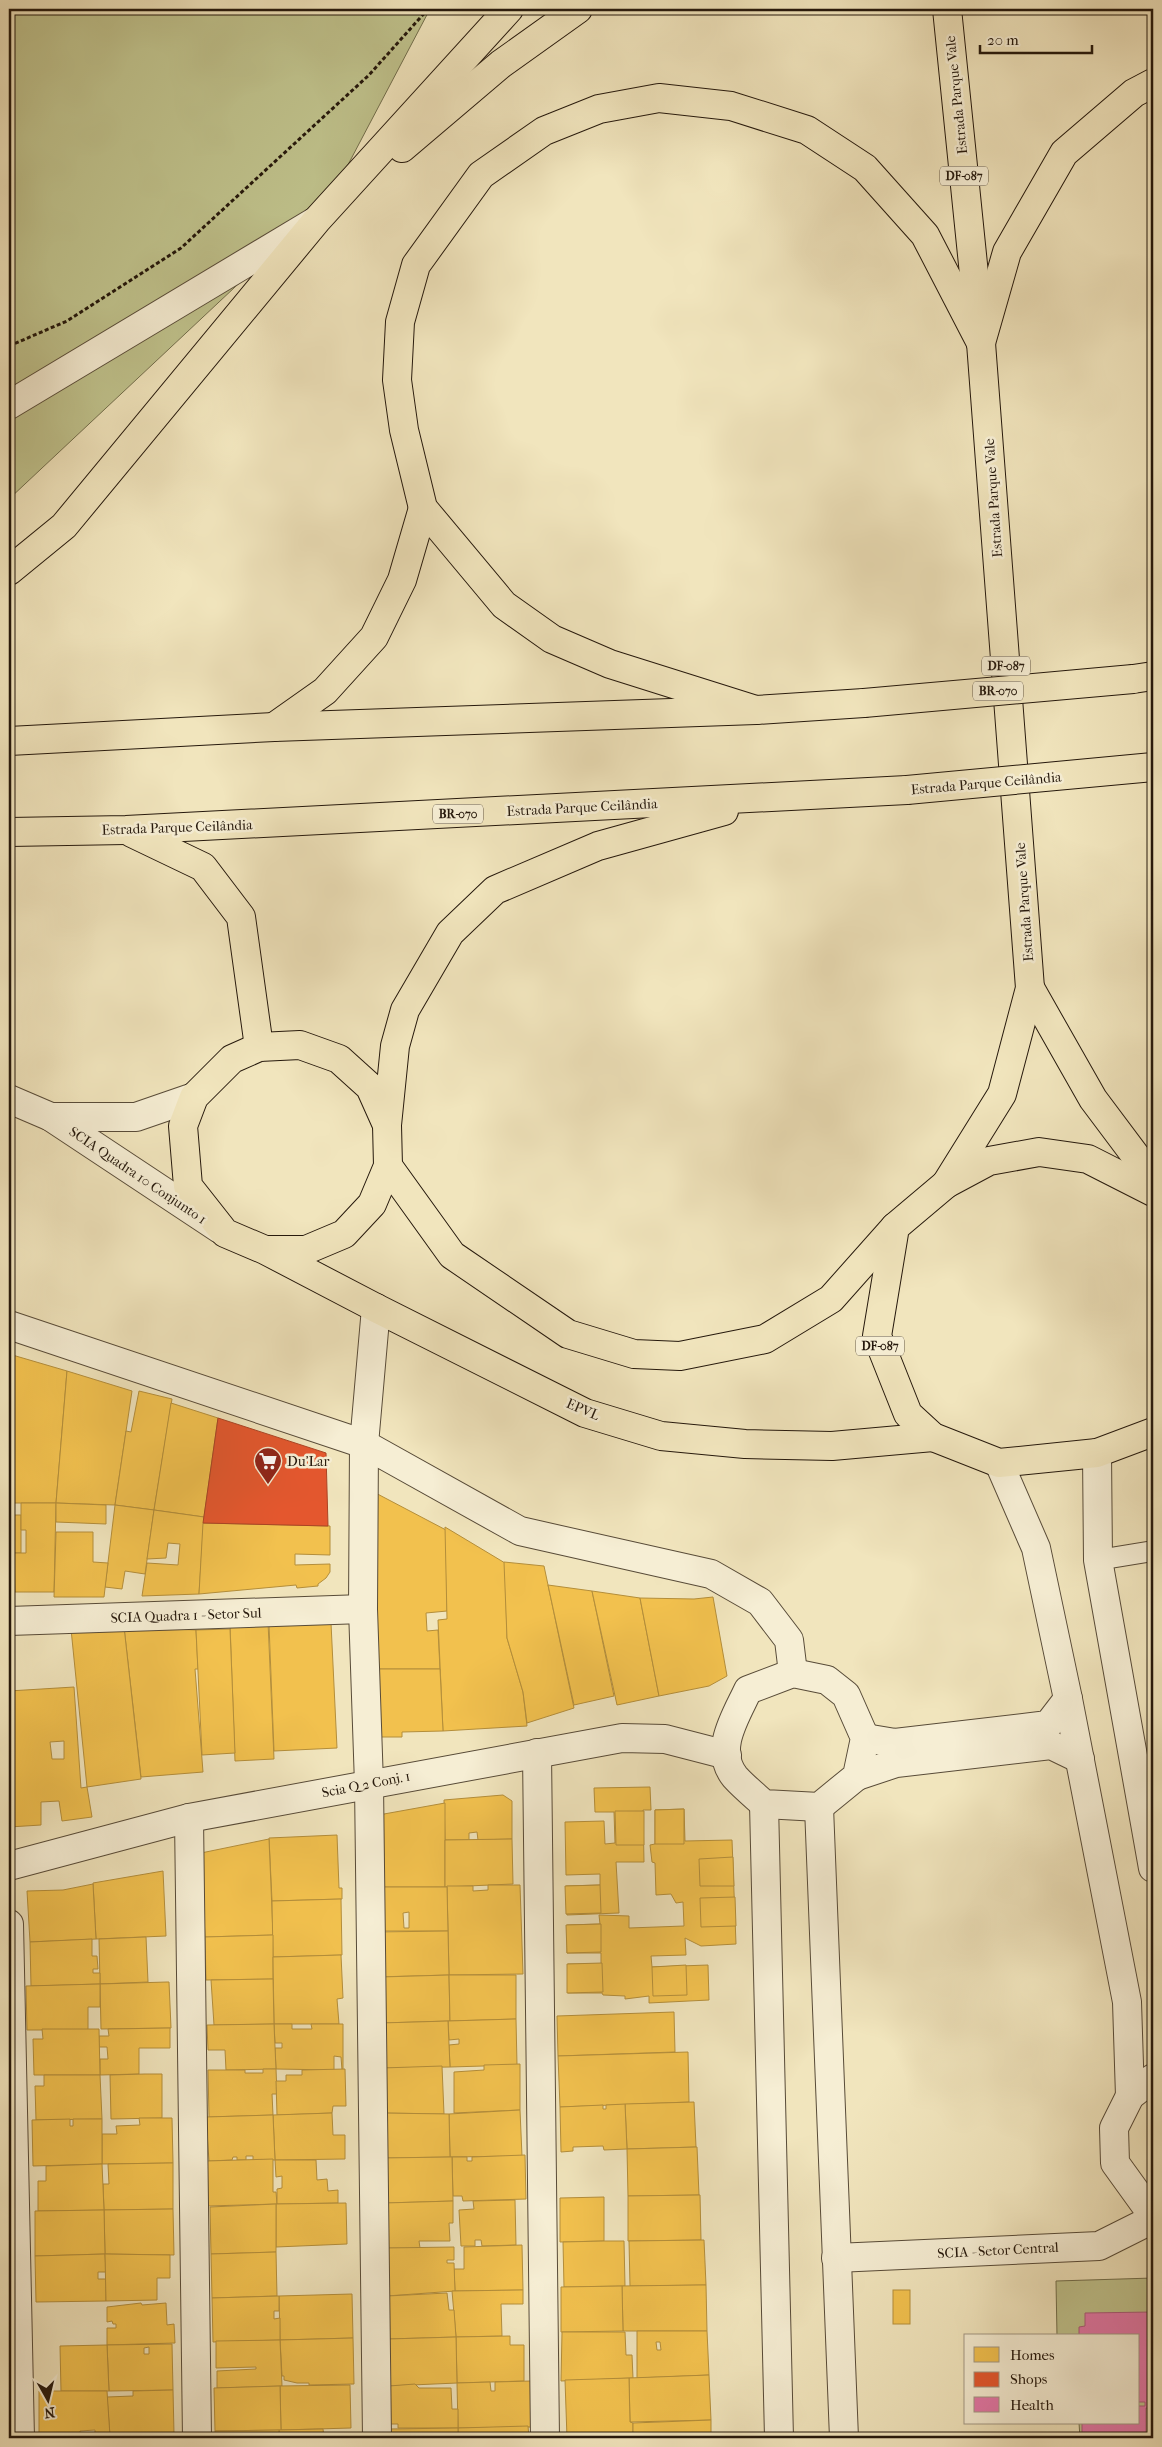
<svg xmlns="http://www.w3.org/2000/svg" width="1162" height="2447" viewBox="0 0 1162 2447" font-family="'IM FELL French Canon',serif">
  <style>
    .green { fill: #c0c38d; stroke: #726e4c }
    .homes { fill: #f2c14e; stroke: #b48e3a; fill-rule: evenodd }
    .shops { fill: #e4572e; stroke: #ab4424 }
    .health { fill: #e377a8; stroke: #aa5a79 }
    .lines { fill: none; stroke-linecap: round; stroke-linejoin: round }
    .service-casing { stroke: #584b38; stroke-width: 22 }
    .minor-casing { stroke: #584b38; stroke-width: 30 }
    .tertiary-casing { stroke: #584b38; stroke-width: 30 }
    .primary-casing { stroke: #25180c; stroke-width: 30 }
    .motorway-casing { stroke: #25180c; stroke-width: 30 }
    .path { stroke: #25180c; stroke-width: 3; stroke-dasharray: 4 2.5; stroke-linecap: butt }
    .service { stroke: #f6eed4; stroke-width: 20 }
    .minor { stroke: #f6eed4; stroke-width: 28 }
    .tertiary { stroke: #f6eed4; stroke-width: 28 }
    .primary { stroke: #f1e5bd; stroke-width: 28 }
    .motorway { stroke: #f1e5bd; stroke-width: 28 }
    .motorway-bridge-casing { stroke: #25180c; stroke-width: 30; stroke-linecap: butt }
    .motorway-bridge { stroke: #f1e5bd; stroke-width: 28 }
    .labels { text-anchor: middle; stroke-width: 5; stroke-linejoin: round; paint-order: stroke }
    .shield { fill: #f6eed4; stroke: #645848; stroke-width: 1 }
    .shield-label { font-size: 12px; font-weight: bold; fill: #25180c }
    .street-label { font-size: 14px; fill: #25180c; stroke: #f6eed4 }
    .poi-label { font-size: 14px; fill: #25180c; stroke: #f6eed4; text-anchor: start }
  </style>
  <rect width="100%" height="100%" fill="#f1e5bd"/>
  <filter id="stains"><feTurbulence type="fractalNoise" baseFrequency=".004" numOctaves="4"/><feColorMatrix values="0 0 0 0 .2 0 0 0 0 .09 0 0 0 0 .02 0 0 0 .5 -.17"/></filter>
  <radialGradient id="worn" r=".72"><stop offset=".6" stop-color="#630" stop-opacity="0"/><stop offset="1" stop-color="#630" stop-opacity=".3"/></radialGradient>
  <g class="green">
    <polygon points="9,9 430,9 331,197 9,499"/>
    <polygon points="1153,2278 1153,2438 1080,2438 1079,2423 1138,2423 1138,2336 1057,2336 1056,2281"/>
  </g>
  <g class="homes">
    <polygon points="9,1354 67,1371 56,1503 9,1503"/>
    <polygon points="67,1371 132,1391 115,1505 56,1503"/>
    <polygon points="139,1391 172,1399 154,1510 115,1505 126,1431 131,1432"/>
    <polygon points="171,1403 218,1418 204,1517 154,1510"/>
    <polygon points="368,1489 446,1530 447,1611 426,1613 427,1631 438,1630 440,1669 371,1669"/>
    <polygon points="9,1503 12,1505 12,1515 21,1515 21,1553 14,1553 13,1577 9,1577"/>
    <polygon points="21,1503 56,1503 54,1592 15,1592 14,1553 26,1553 26,1530 21,1530"/>
    <polygon points="56,1503 106,1505 106,1524 56,1522"/>
    <polygon points="115,1505 154,1510 145,1574 125,1571 122,1589 105,1587"/>
    <polygon points="154,1510 204,1517 199,1594 142,1596 147,1563 178,1565 180,1544 168,1543 166,1558 147,1559"/>
    <polygon points="203,1523 330,1526 330,1555 295,1554 295,1565 330,1564 330,1572 326,1578 318,1584 318,1586 297,1588 296,1585 199,1594"/>
    <polygon points="445,1527 505,1563 507,1638 523,1692 527,1726 443,1731 438,1620 447,1619"/>
    <polygon points="56,1532 93,1532 93,1562 108,1563 104,1597 54,1597"/>
    <polygon points="504,1562 544,1566 574,1708 527,1723 523,1692 507,1638"/>
    <polygon points="548,1585 592,1591 614,1696 574,1705"/>
    <polygon points="592,1591 640,1598 659,1696 617,1705"/>
    <polygon points="713,1597 727,1676 709,1686 659,1696 640,1598 694,1599"/>
    <polygon points="268,1622 274,1759 235,1761 230,1624"/>
    <polygon points="331,1623 337,1748 274,1751 269,1625"/>
    <polygon points="124,1627 196,1630 198,1669 195,1669 203,1772 141,1777"/>
    <polygon points="124,1627 141,1779 87,1787 71,1629"/>
    <polygon points="230,1629 235,1753 202,1755 196,1630"/>
    <polygon points="371,1669 440,1669 443,1731 402,1732 402,1737 373,1737"/>
    <path d="M74,1687L81,1788L87,1787L92,1817L62,1821L59,1801L41,1802V1825L9,1827V1691ZM64,1741V1759H52L50,1742Z"/>
    <polygon points="650,1787 651,1810 643,1810 644,1862 616,1862 619,1913 567,1915 566,1886 600,1885 600,1874 566,1875 565,1822 604,1821 605,1844 615,1843 614,1812 595,1812 594,1788"/>
    <polygon points="503,1795 512,1801 512,1839 478,1840 477,1832 469,1833 469,1840 445,1840 444,1800"/>
    <polygon points="445,1803 445,1887 379,1887 379,1822 384,1814"/>
    <polygon points="684,1809 685,1841 732,1840 736,1944 701,1946 685,1938 686,1955 651,1956 652,1967 708,1965 709,2000 649,2003 649,1996 625,1999 625,1996 603,1995 602,1993 568,1993 568,1964 601,1964 601,1953 567,1953 567,1925 600,1924 599,1915 629,1916 629,1928 684,1926 683,1902 676,1903 671,1894 656,1895 655,1863 652,1862 650,1845 655,1844 655,1810"/>
    <polygon points="684,1809 684,1844 655,1844 655,1810"/>
    <polygon points="615,1811 644,1811 644,1845 616,1845"/>
    <polygon points="337,1835 339,1888 342,1888 342,1899 272,1901 269,1838"/>
    <polygon points="269,1839 273,1935 205,1937 201,1853"/>
    <polygon points="512,1839 513,1884 445,1887 445,1840"/>
    <polygon points="733,1857 734,1886 700,1886 699,1859"/>
    <polygon points="163,1871 166,1936 96,1939 93,1883"/>
    <polygon points="93,1884 96,1939 30,1942 27,1891 63,1890"/>
    <polygon points="488,1885 520,1885 523,1974 449,1975 447,1886 473,1886 473,1891 488,1890"/>
    <polygon points="600,1885 601,1913 566,1914 565,1886"/>
    <path d="M379,1887H447L448,1931H380ZM409,1912V1928H404L403,1913Z"/>
    <polygon points="735,1897 736,1926 701,1927 700,1898"/>
    <polygon points="341,1899 342,1955 273,1957 272,1901"/>
    <polygon points="601,1924 601,1952 567,1953 566,1925"/>
    <polygon points="448,1931 449,1975 375,1977 375,1932"/>
    <polygon points="273,1935 273,1979 206,1980 205,1937"/>
    <polygon points="146,1937 148,1982 100,1984 99,1939"/>
    <polygon points="92,1939 92,1956 97,1956 98,1969 93,1969 93,1973 100,1973 100,1984 31,1986 30,1942"/>
    <polygon points="341,1955 343,1998 337,1999 339,2024 274,2024 273,1957"/>
    <polygon points="602,1963 603,1992 567,1993 567,1964"/>
    <polygon points="686,1965 687,1995 653,1996 652,1967"/>
    <polygon points="449,1975 450,2021 381,2023 381,1977"/>
    <polygon points="449,1975 516,1975 516,2019 450,2021"/>
    <polygon points="273,1979 274,2024 214,2025 211,1980"/>
    <polygon points="167,1982 169,1982 171,2028 101,2029 100,1984"/>
    <polygon points="100,1984 100,2007 88,2007 88,2030 27,2030 26,1986"/>
    <polygon points="674,2012 675,2052 558,2056 557,2016"/>
    <polygon points="516,2019 517,2065 450,2067 449,2045 459,2044 459,2039 449,2040 448,2021"/>
    <polygon points="448,2021 450,2067 382,2068 381,2023"/>
    <polygon points="274,2024 292,2024 292,2029 312,2029 311,2024 343,2024 343,2070 342,2070 341,2057 334,2056 334,2070 276,2069 275,2048 282,2048 282,2043 275,2043"/>
    <polygon points="274,2024 276,2069 226,2070 225,2050 208,2050 207,2025"/>
    <polygon points="170,2028 170,2048 139,2048 139,2074 100,2075 100,2059 108,2059 107,2047 99,2047 99,2036 109,2036 108,2029"/>
    <polygon points="42,2029 99,2029 100,2075 34,2075 33,2039 43,2039"/>
    <polygon points="688,2052 689,2102 560,2107 558,2056"/>
    <polygon points="520,2064 520,2110 454,2113 454,2072 484,2070 484,2065"/>
    <polygon points="442,2066 444,2114 382,2113 382,2068"/>
    <polygon points="263,2069 276,2069 277,2094 272,2094 273,2115 209,2117 208,2070 245,2070 245,2073 263,2073"/>
    <polygon points="345,2069 346,2106 333,2106 332,2113 277,2115 276,2081 286,2081 286,2075 302,2075 302,2070"/>
    <polygon points="145,2074 162,2074 162,2118 111,2119 110,2075"/>
    <polygon points="44,2075 100,2075 102,2119 36,2120 35,2086 44,2086"/>
    <polygon points="694,2102 696,2147 627,2149 625,2104"/>
    <polygon points="625,2104 627,2149 604,2150 603,2146 573,2147 573,2151 561,2152 560,2107 603,2105 603,2109 606,2109 606,2105"/>
    <polygon points="520,2110 522,2156 450,2157 449,2114"/>
    <polygon points="332,2113 333,2135 345,2135 345,2159 275,2160 273,2115"/>
    <polygon points="381,2113 449,2114 450,2157 382,2158"/>
    <polygon points="273,2115 275,2160 253,2160 253,2156 246,2156 246,2160 237,2160 237,2157 233,2157 232,2160 209,2161 206,2117"/>
    <polygon points="139,2118 172,2118 173,2163 102,2164 102,2134 117,2134 116,2126 140,2125"/>
    <polygon points="70,2119 70,2126 73,2126 73,2119 102,2119 102,2164 33,2166 32,2120"/>
    <polygon points="697,2147 699,2195 628,2196 627,2149"/>
    <polygon points="525,2155 526,2199 463,2201 462,2196 453,2196 452,2157 467,2157 467,2161 472,2161 472,2157"/>
    <polygon points="450,2157 452,2157 453,2201 385,2203 383,2158"/>
    <polygon points="273,2159 273,2192 276,2192 277,2204 208,2206 207,2161"/>
    <polygon points="275,2160 316,2160 317,2180 327,2179 328,2191 338,2190 338,2203 277,2204 277,2189 282,2188 282,2176 276,2177"/>
    <polygon points="169,2163 173,2163 173,2209 104,2210 103,2184 109,2184 108,2164"/>
    <polygon points="102,2164 104,2210 38,2211 38,2181 46,2181 46,2166"/>
    <polygon points="700,2195 701,2240 628,2241 628,2196"/>
    <polygon points="604,2197 604,2241 560,2242 560,2198"/>
    <polygon points="515,2200 516,2245 482,2246 481,2240 475,2240 475,2246 461,2246 459,2210 474,2209 473,2201"/>
    <polygon points="453,2201 453,2223 449,2223 450,2241 419,2241 420,2248 386,2248 385,2203"/>
    <polygon points="346,2203 347,2244 276,2247 276,2204"/>
    <polygon points="276,2204 276,2252 211,2254 210,2207"/>
    <polygon points="173,2209 174,2255 105,2254 104,2210"/>
    <polygon points="104,2210 105,2254 35,2256 35,2211"/>
    <polygon points="704,2240 706,2285 630,2286 629,2241"/>
    <polygon points="604,2241 624,2241 625,2286 564,2287 563,2242"/>
    <polygon points="522,2245 523,2290 455,2291 454,2269 464,2269 464,2247"/>
    <polygon points="454,2247 454,2260 447,2260 447,2263 454,2263 455,2291 387,2296 386,2248"/>
    <polygon points="276,2252 277,2296 212,2298 211,2254"/>
    <polygon points="105,2254 106,2272 98,2272 98,2279 106,2279 106,2301 36,2302 35,2256"/>
    <polygon points="105,2254 170,2255 170,2278 157,2278 157,2300 106,2301"/>
    <polygon points="700,2285 706,2285 707,2331 623,2331 622,2286"/>
    <polygon points="622,2286 623,2331 561,2332 561,2287"/>
    <polygon points="523,2290 523,2304 501,2304 502,2336 456,2337 452,2291"/>
    <rect x="893" y="2290" width="17" height="34"/>
    <polygon points="447,2293 449,2310 454,2310 456,2337 388,2339 387,2296"/>
    <polygon points="352,2294 353,2338 280,2340 279,2296"/>
    <polygon points="279,2296 279,2311 274,2311 274,2319 280,2318 280,2340 213,2342 212,2298"/>
    <polygon points="141,2303 142,2305 166,2303 167,2325 174,2324 175,2343 107,2345 107,2328 116,2328 116,2324 113,2324 112,2321 107,2322 107,2307"/>
    <path d="M637,2331H707L709,2375L637,2378ZM656,2342H660L661,2350H657Z"/>
    <polygon points="562,2332 625,2332 626,2355 632,2355 633,2378 561,2381"/>
    <polygon points="510,2336 510,2345 524,2345 524,2381 457,2383 456,2337"/>
    <polygon points="456,2337 457,2383 389,2386 388,2339"/>
    <polygon points="353,2338 354,2384 309,2385 309,2383 297,2383 284,2380 284,2376 282,2376 280,2340"/>
    <polygon points="280,2340 282,2386 217,2388 217,2371 256,2369 256,2367 216,2368 216,2341"/>
    <path d="M172,2344L173,2390L109,2391L107,2345ZM149,2347V2354H144V2348Z"/>
    <polygon points="107,2345 109,2391 61,2391 60,2346"/>
    <polygon points="709,2375 711,2420 630,2422 629,2378"/>
    <polygon points="629,2378 630,2422 633,2423 633,2438 567,2438 565,2380"/>
    <polygon points="531,2381 533,2427 458,2428 457,2383 490,2382 491,2391 495,2391 495,2382"/>
    <polygon points="415,2384 419,2388 451,2388 452,2409 458,2409 458,2428 398,2428 398,2424 390,2424 389,2386"/>
    <polygon points="350,2385 351,2428 281,2430 280,2386"/>
    <polygon points="280,2386 281,2430 215,2431 214,2388"/>
    <polygon points="173,2390 174,2434 110,2436 107,2397 133,2396 133,2391"/>
    <polygon points="39,2391 107,2391 110,2436 95,2436 95,2430 80,2431 80,2437 39,2437"/>
    <polygon points="711,2420 711,2438 633,2438 633,2423"/>
    <polygon points="528,2426 529,2438 458,2438 458,2428"/>
    <polygon points="458,2428 458,2438 384,2438 390,2429"/>
    <polygon points="323,2429 324,2438 279,2438 279,2430"/>
    <polygon points="279,2430 279,2438 215,2438 215,2431"/>
    <polygon points="164,2434 164,2438 110,2438 110,2436"/>
    <polygon points="110,2436 110,2438 40,2437 43,2437"/>
  </g>
  <polygon class="shops" points="218,1418 326,1453 328,1526 203,1523"/>
  <polygon class="health" points="1153,2312 1153,2408 1146,2408 1146,2435 1153,2435 1153,2438 1082,2438 1082,2423 1138,2423 1138,2406 1145,2406 1145,2402 1138,2402 1138,2336 1079,2336 1079,2327 1085,2326 1085,2313"/>
  <g class="lines">
    <g class="service-casing">
      <polyline id="service" points="1098,1560 1153,1551"/>
    </g>
    <g class="minor-casing">
      <g id="minor">
        <polyline points="376,1308 364,1444 363,1609 369,1784 377,2438"/>
        <polyline points="9,1325 364,1444 520,1531 711,1574 760,1602 789,1640 793,1673"/>
        <polyline points="9,1621 363,1609"/>
        <polyline points="537,1753 545,2438"/>
        <polyline points="189,1818 197,2438"/>
        <polyline points="9,1924 20,2438"/>
      </g>
    </g>
    <g class="tertiary-casing">
      <g id="tertiary">
        <polyline points="9,405 314,222"/>
        <polyline points="9,1099 51,1117 220,1229"/>
        <polyline points="51,1117 136,1117 194,1097"/>
        <polyline points="1097,1453 1098,1560 1153,1868"/>
        <polyline points="999,1463 1036,1548 1068,1699 1127,2002 1130,2096"/>
        <path d="M793,1673L827,1680L846,1695L865,1738L857,1776L819,1807L764,1804C754,1795 744,1787 735,1777C713,1750 736,1716 748,1690Z"/>
        <polyline points="865,1738 895,1743 1048,1725 1068,1699"/>
        <polyline points="857,1776 896,1763 1051,1745 1080,1759"/>
        <polyline points="764,1804 779,2438"/>
        <polyline points="819,1807 844,2438"/>
        <polyline points="9,1866 189,1818 622,1738 665,1739 727,1755"/>
        <polyline points="1153,2078 1130,2096 1114,2128 1115,2163 1146,2206 1153,2210"/>
        <polyline points="836,2258 1099,2246 1153,2219"/>
      </g>
    </g>
    <g class="primary-casing">
      <g id="primary">
        <polyline points="1030,988 1093,1099 1153,1179"/>
        <polyline points="388,1166 452,1255 568,1334 634,1354 680,1356 765,1339 831,1299 895,1227"/>
        <polyline points="946,1184 1002,1094 1030,988 981,343 947,9"/>
        <polyline points="1153,1192 1088,1159 1039,1152 989,1161 946,1184 895,1227 877,1336 908,1414 933,1437 999,1463 1097,1453 1153,1432"/>
        <polyline points="265,1250 306,1250 344,1234 372,1204 388,1166 387,1125 370,1087 339,1059 300,1045 259,1047 232,1059 194,1097 183,1126 188,1186 225,1233 265,1250 376,1308 585,1413 661,1436 745,1444 832,1446 933,1437"/>
      </g>
    </g>
    <g class="motorway-casing">
      <g id="motorway">
        <polyline points="402,148 501,64 578,9"/>
        <polyline points="981,343 1007,252 1064,153 1134,93 1153,83"/>
        <polyline points="9,571 64,526 317,220 509,9"/>
        <polyline points="1133,679 1153,676"/>
        <polyline points="756,710 610,664 552,639 504,605 423,508 404,430 397,380 400,322 416,265 481,175 544,131 599,109 659,98 731,106 807,130 865,168 925,235 981,343"/>
        <polyline points="274,727 325,691 374,637 402,580 423,508"/>
        <polyline points="9,741 274,727 756,710 864,703"/>
        <polyline points="9,832 126,830 907,790"/>
        <polyline points="132,833 203,867 241,917 259,1047"/>
        <polyline points="387,1125 395,1046 405,1010 450,933 495,890 598,846 724,811"/>
      </g>
    </g>
    <polyline class="path" points="9,346 67,321 181,248 369,75 428,9"/>
    <use href="#service" class="service"/>
    <use href="#minor" class="minor"/>
    <use href="#tertiary" class="tertiary"/>
    <use href="#primary" class="primary"/>
    <use href="#motorway" class="motorway"/>
    <g class="motorway-bridge-casing">
      <g id="motorway-bridge">
        <polyline points="864,703 1133,679"/>
        <polyline points="907,790 1153,767"/>
      </g>
    </g>
    <use href="#motorway-bridge" class="motorway-bridge"/>
  </g>
  <defs>
    <g id="supermarket-pin" transform="scale(1.4375)"><path d="M0 17L-7.5 6A9.5 9.5 0 1 1 7.5 6Z" fill="#8f2418" stroke="#f6eed4"/><path d="M-6-5.5h2.5l.6 2H6L4.5 2H-2.5L-4.4-4H-6ZM-1.5 3.2a1.3 1.3 0 1 0 .1 0ZM3 3.2a1.3 1.3 0 1 0 .1 0Z" fill="#fff"/></g>
  </defs>
  <g fill-rule="evenodd">
    <use href="#supermarket-pin" x="268" y="1461"/>
  </g>
  <g class="labels">
    <g class="shield">
      <rect x="940" y="166.5" width="48" height="19" rx="4"/>
      <rect x="982" y="656.5" width="48" height="19" rx="4"/>
      <rect x="973" y="681.5" width="50" height="19" rx="4"/>
      <rect x="433" y="804.5" width="50" height="19" rx="4"/>
      <rect x="856" y="1336.5" width="48" height="19" rx="4"/>
    </g>
    <g class="shield-label">
      <text x="964" y="180">DF-087</text>
      <text x="1006" y="670">DF-087</text>
      <text x="998" y="695">BR-070</text>
      <text x="458" y="818">BR-070</text>
      <text x="880" y="1350">DF-087</text>
    </g>
    <g class="street-label">
      <text transform="translate(956 95) rotate(-96)" y="5">Estrada Parque Vale</text>
      <text transform="translate(993 498) rotate(-94)" y="5">Estrada Parque Vale</text>
      <text transform="translate(986 783) rotate(-5)" y="5">Estrada Parque Ceilândia</text>
      <text transform="translate(582 807) rotate(-3)" y="5">Estrada Parque Ceilândia</text>
      <text transform="translate(177 827) rotate(-2)" y="5">Estrada Parque Ceilândia</text>
      <text transform="translate(1024 902) rotate(-94)" y="5">Estrada Parque Vale</text>
      <text transform="translate(138 1175) rotate(34)" y="5">SCIA Quadra 10 Conjunto 1</text>
      <text transform="translate(583 1409) rotate(23)" y="5">EPVL</text>
      <text transform="translate(186 1615) rotate(-2)" y="5">SCIA Quadra 1 - Setor Sul</text>
      <text transform="translate(366 1784) rotate(-11)" y="5">Scia Q 2 Conj. 1</text>
      <text transform="translate(998 2250) rotate(-3)" y="5">SCIA - Setor Central</text>
    </g>
    <g class="poi-label">
      <text x="287" y="1466">Du'Lar</text>
    </g>
  </g>
  <rect width="1162" height="2447" fill="none" stroke="#f1e5bd" stroke-width="30"/>
  <rect x="10" y="10" width="1142" height="2427" fill="none" stroke="#25180c" stroke-width="2.5"/>
  <rect x="15" y="15" width="1132" height="2417" fill="none" stroke="#25180c"/>
  <rect x="964" y="2334" width="175" height="90" fill="#f6eed4" stroke="#a29884"/>
  <rect x="974" y="2347" width="25" height="15" fill="#f2c14e" stroke="#a29884"/>
  <text x="1010" y="2360" font-size="15" fill="#25180c">Homes</text>
  <rect x="974" y="2372" width="25" height="15" fill="#e4572e" stroke="#a29884"/>
  <text x="1010" y="2384" font-size="15" fill="#25180c">Shops</text>
  <rect x="974" y="2397" width="25" height="15" fill="#e377a8" stroke="#a29884"/>
  <text x="1010" y="2410" font-size="15" fill="#25180c">Health</text>
  <g transform="translate(48 2400) rotate(172)" stroke="#f6eed4" stroke-width="4" paint-order="stroke">
  <path d="M0-4L9 19L0 12L-9 19Z" fill="#25180c"/>
  <text y="-8" font-size="14" font-weight="bold" text-anchor="middle" fill="#25180c">N</text>
  </g>
  <path d="M980 45v8h112v-8" fill="none" stroke="#25180c" stroke-width="2.5"/>
  <text x="987" y="45" font-size="15" fill="#25180c" stroke="#f6eed4" stroke-width="4" paint-order="stroke">20 m</text>
  <rect width="100%" height="100%" filter="url(#stains)"/>
  <rect width="100%" height="100%" fill="url(#worn)"/>
</svg>
